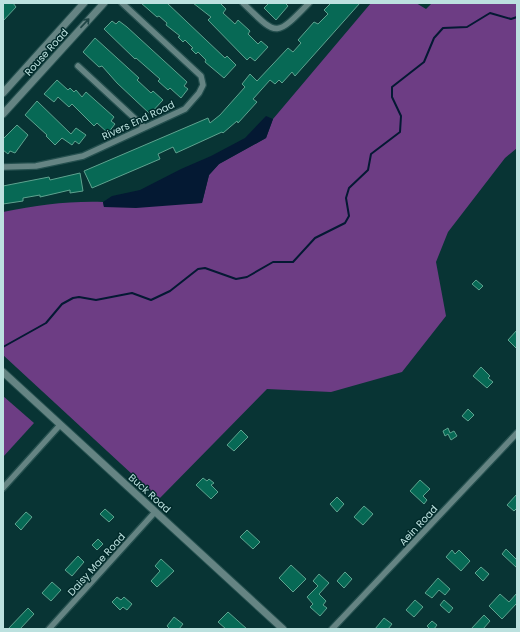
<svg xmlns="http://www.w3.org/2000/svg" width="520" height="632" viewBox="0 0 520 632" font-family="Poppins,sans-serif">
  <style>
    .green { fill: #6d3d84 }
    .water { fill: #041933 }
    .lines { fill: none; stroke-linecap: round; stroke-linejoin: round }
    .stream { stroke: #041933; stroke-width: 2 }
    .building { fill: #076955; stroke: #5ea38f }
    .minor-casing { stroke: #25504f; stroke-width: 8 }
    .tertiary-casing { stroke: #25504f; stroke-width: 9 }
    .minor { stroke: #658483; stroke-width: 5.5 }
    .tertiary { stroke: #658483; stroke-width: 7 }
    .oneway { stroke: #1e4545 }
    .labels { text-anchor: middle; stroke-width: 3; stroke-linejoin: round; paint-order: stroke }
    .street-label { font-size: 10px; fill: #bce1df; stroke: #002a2a }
  </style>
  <rect width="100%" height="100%" fill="#083434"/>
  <g class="green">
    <path d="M371,3H416L426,9L432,3H517V148L505,158L448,232L436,262L446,316L402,372L331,392L267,389L159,499L3,355V212C38,205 68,201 103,202L104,207L202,203L209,175L219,164L266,138L273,119Z"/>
    <polygon points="3,396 34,423 3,457"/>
  </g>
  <polygon class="water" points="266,116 273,119 266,138 219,164 209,175 202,203 136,208 104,207 103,202 112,196 140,190 181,169 211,156 245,138"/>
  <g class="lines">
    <polyline class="stream" points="3,347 46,323 62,304 73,298 79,297 96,300 132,293 151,300 170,291 198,269 205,268 236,279 247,277 273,262 293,262 315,238 345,223 349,216 346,198 349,188 368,170 371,154 400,132 401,116 392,97 392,87 424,62 434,38 443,28 467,27 490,13 511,19 517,17"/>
  </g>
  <g class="building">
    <polygon points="3,3 13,3 16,7 3,21"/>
    <polygon points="141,3 167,3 225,58 227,56 236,65 224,78 205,62 206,60 198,52 196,54 191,49 193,48 185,40 183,42 178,37 180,36 166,25 167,23 159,16 157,17"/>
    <polygon points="193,3 220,3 226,9 223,13 235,24 238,20 250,31 248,34 258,44 261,41 268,47 255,61 250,57 247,60 208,20 211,17"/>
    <polygon points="269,3 285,3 288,6 276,20 264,8"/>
    <polygon points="331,3 360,3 295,76 292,72 282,83 279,80 275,84 270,80 253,99 257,102 238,123 237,121 223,133 222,132 176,153 173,147 158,154 160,159 92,188 84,171 208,118 210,123 220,115 245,87 242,84 250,74 257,81 288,48 293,52 301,43 298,40 314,22 318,24 328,14 324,10"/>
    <polygon points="112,21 116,24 119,21 127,27 187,82 184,86 188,89 181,98 170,88 168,90 158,81 160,79 136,58 135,59 104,29"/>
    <polygon points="95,38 139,78 137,80 151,93 153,91 163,100 150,114 117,83 102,66 99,67 83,52"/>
    <polygon points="57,80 68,90 70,88 74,92 76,90 82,97 86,92 114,117 111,121 115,124 108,133 97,123 94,126 72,104 69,107 58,97 54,102 44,94"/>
    <polygon points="37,101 71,134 76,128 86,135 79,144 75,141 72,145 62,138 55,145 46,136 47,135 25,115"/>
    <polygon points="17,125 28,135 15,153 10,151 8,154 3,150 3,139"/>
    <polygon points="80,173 83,191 70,193 70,190 40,197 40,195 23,198 23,201 3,204 3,186 49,177 50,180"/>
    <polygon points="476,280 483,286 479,290 472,284"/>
    <polygon points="517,330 517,349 508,340"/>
    <polygon points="481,367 490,376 488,378 493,382 487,388 473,376"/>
    <polygon points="468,409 474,415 468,421 462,416"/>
    <polygon points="448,428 450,433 454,431 457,436 451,440 448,434 445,436 443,431"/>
    <polygon points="241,430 248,437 234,451 227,445"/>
    <polygon points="203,478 207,481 209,479 214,483 211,485 218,492 211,499 196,485"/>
    <polygon points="420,480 430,489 423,496 427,500 424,504 410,491"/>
    <polygon points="517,494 517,508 514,511 507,505"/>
    <polygon points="337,497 344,504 337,512 330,504"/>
    <polygon points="364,506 373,514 363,525 354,517"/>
    <polygon points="105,509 114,517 109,522 100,514"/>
    <polygon points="26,512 32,517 21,530 15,524"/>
    <polygon points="247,530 260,542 253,549 240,537"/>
    <polygon points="98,539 103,544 97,550 92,545"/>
    <polygon points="506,549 517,560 517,568 502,554"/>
    <polygon points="452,550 455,554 459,550 470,561 461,571 446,557"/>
    <polygon points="78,556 84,562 72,576 65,570"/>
    <polygon points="161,559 174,571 157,587 151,581 160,571 155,566"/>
    <polygon points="291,565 306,579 293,592 279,578"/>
    <polygon points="481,567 489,574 483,581 475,573"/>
    <polygon points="345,572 352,579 344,588 337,581"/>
    <polygon points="319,574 329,583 319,594 326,601 323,605 327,608 320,616 310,607 313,604 307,597 318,586 313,581"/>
    <polygon points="438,578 450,589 445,595 439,590 432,598 425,593"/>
    <polygon points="52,582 61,590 51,601 42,593"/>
    <polygon points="517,593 517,603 502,619 489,606 500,594 509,602"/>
    <polygon points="117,597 121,600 124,597 132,604 127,610 123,607 120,610 112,602"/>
    <polygon points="415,600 423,607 414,617 406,610"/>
    <polygon points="444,600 453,608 449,613 440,605"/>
    <polygon points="28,608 34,614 20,629 8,629"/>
    <polygon points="228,612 247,629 226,629 218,622"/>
    <polygon points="484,615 490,621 483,629 471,629"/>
    <polygon points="174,617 183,624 179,629 170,629 167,626"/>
    <polygon points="384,618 392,624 388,629 375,629"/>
    <polygon points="432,621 437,625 434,629 430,629 427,626"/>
  </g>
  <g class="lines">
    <g class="minor-casing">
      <g id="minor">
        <path d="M243,3C277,36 275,38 309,3"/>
        <polyline points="78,66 144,127"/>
        <polyline points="3,167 36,166 83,156 185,109 199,93 203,85 201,76 122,3"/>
        <polyline points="3,488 60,425"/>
        <polyline points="49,629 155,512"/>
        <polyline points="332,629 517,433"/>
      </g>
    </g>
    <g class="tertiary-casing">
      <g id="tertiary">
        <polyline points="3,93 84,3"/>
        <polyline points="3,114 104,3"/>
        <polyline points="3,372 283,629"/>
      </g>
    </g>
    <use href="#minor" class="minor"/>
    <use href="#tertiary" class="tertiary"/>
  </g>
  <defs><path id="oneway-shaft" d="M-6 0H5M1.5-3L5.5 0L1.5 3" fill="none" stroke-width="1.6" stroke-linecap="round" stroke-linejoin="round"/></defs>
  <use class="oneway" href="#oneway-shaft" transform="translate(85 23) rotate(-47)"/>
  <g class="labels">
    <g class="street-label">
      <text transform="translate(46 52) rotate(-48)" y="4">Rouse Road</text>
      <text transform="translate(138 120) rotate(-25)" y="4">Rivers End Road</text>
      <text transform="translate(150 493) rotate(42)" y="4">Buck Road</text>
      <text transform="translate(418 525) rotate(-47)" y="4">Aein Road</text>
      <text transform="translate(96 564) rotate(-48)" y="4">Daisy Mae Road</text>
    </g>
  </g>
  <rect width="520" height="632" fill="none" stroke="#bce1df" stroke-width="8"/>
</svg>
